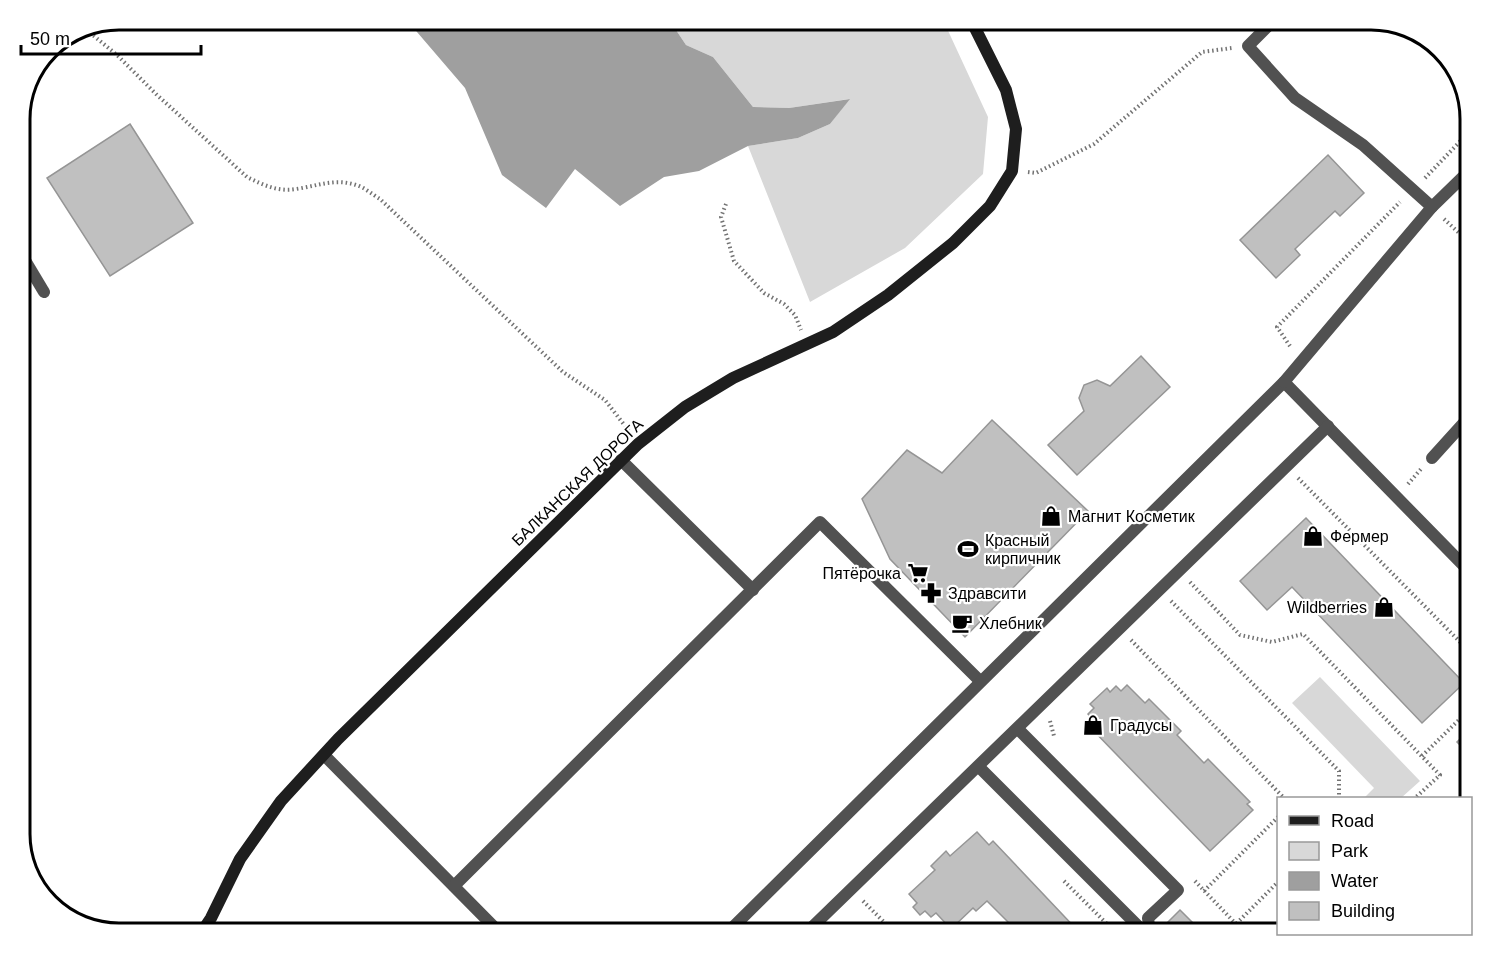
<svg xmlns="http://www.w3.org/2000/svg" width="1490" height="953" viewBox="0 0 1490 953" font-family="Arial,sans-serif">
  <style>
    .green { fill: #d8d8d8 }
    .water { fill: #9f9f9f }
    .building { fill: #c0c0c0; stroke: #959595; stroke-width: 1.5 }
    .lines { fill: none; stroke-linecap: round; stroke-linejoin: round }
    .path { stroke: #737373; stroke-width: 4; stroke-dasharray: 1.5 3; stroke-linecap: butt }
    .lane { stroke: #515151; stroke-width: 12 }
    .street { stroke: #515151; stroke-width: 12 }
    .secondary { stroke: #1e1e1e; stroke-width: 12 }
    .labels { text-anchor: middle; stroke-width: 4.5; stroke-linejoin: round; paint-order: stroke }
    .street-label { font-size: 16px; fill: #000; stroke: #fff }
    .poi-label { font-size: 16px; fill: #000; stroke: #fff; text-anchor: start }
    .rim { fill: none; stroke: #000; stroke-width: 3 }
  </style>
  <rect width="100%" height="100%" fill="#fff"/>
  <g class="green">
    <polygon points="944,22 988,117 983,174 905,248 810,302 748,146 798,138 830,124 849,99 789,108 753,107 713,57 686,45 672,24"/>
    <polygon points="1320,677 1420,781 1401,798 1364,798 1374,788 1292,703"/>
  </g>
  <polygon class="water" points="672,24 686,45 713,57 753,107 789,108 850,99 830,124 798,138 748,146 699,171 664,177 620,206 575,169 546,208 502,175 465,88 411,25"/>
  <g class="building">
    <polygon points="130,124 193,223 110,276 47,178"/>
    <polygon points="1328,155 1364,193 1340,216 1335,211 1295,249 1300,255 1276,278 1240,240"/>
    <polygon points="1141,356 1170,387 1077,475 1048,445 1084,411 1079,398 1084,385 1097,380 1110,386"/>
    <polygon points="992,420 1088,511 965,637 890,559 862,499 907,450 942,473"/>
    <polygon points="1306,518 1464,683 1422,723 1292,587 1267,610 1240,581"/>
    <polygon points="1127,685 1145,703 1149,699 1181,731 1177,735 1204,763 1208,759 1250,802 1247,804 1253,810 1210,851 1088,725 1093,720 1088,714 1094,708 1090,704 1107,688 1110,692 1116,686 1121,691"/>
    <polygon points="1470,729 1470,755 1457,742"/>
    <polygon points="977,832 989,845 993,841 1080,933 1012,933 1005,925 1008,922 987,901 976,911 973,908 951,929 936,913 931,917 925,911 920,915 913,907 917,903 909,894 935,870 931,866 946,851 950,856"/>
    <polygon points="1180,910 1195,925 1187,933 1177,933 1167,923"/>
  </g>
  <g class="lines">
    <g class="path">
      <path d="M83,27L117,55L156,94L247,177C263,185 278,192 296,189C317,186 335,178 356,185C364,187 373,195 380,199L563,372L605,400L629,431"/>
      <polyline points="1028,172 1036,173 1094,144 1202,52 1232,48"/>
      <polyline points="1425,178 1470,131"/>
      <polyline points="726,204 721,217 734,261 764,293 784,304 795,315 801,330"/>
      <polyline points="1444,219 1470,243"/>
      <polyline points="1290,346 1277,327 1400,202"/>
      <polyline points="1298,478 1470,652"/>
      <polyline points="1408,484 1421,469"/>
      <polyline points="1190,582 1240,635 1272,642 1303,634 1440,775 1415,798"/>
      <polyline points="1171,601 1339,771 1339,798"/>
      <polyline points="1131,640 1284,798"/>
      <polyline points="1050,721 1054,736"/>
      <polyline points="1422,756 1470,709"/>
      <polyline points="1064,881 1116,933"/>
      <polyline points="1195,881 1236,924"/>
      <polyline points="1204,891 1278,817"/>
      <polyline points="863,901 895,933"/>
      <polyline points="1227,933 1278,882"/>
    </g>
    <g class="lane">
      <polyline points="1274,20 1248,46 1295,98 1363,145 1432,207"/>
      <polyline points="20,252 44,292"/>
      <polyline points="1432,458 1470,416"/>
      <polyline points="621,460 753,590"/>
      <polyline points="1018,729 1178,890 1148,918 1150,933"/>
      <polyline points="324,755 500,933"/>
      <polyline points="979,767 1145,933"/>
      <polyline points="454,886 820,522 980,681"/>
      <polyline points="727,933 1284,382 1470,572"/>
      <polyline points="806,933 1328,426"/>
    </g>
    <polyline class="street" points="1284,382 1432,207 1470,170"/>
    <polyline class="secondary" points="201,933 211,918 240,859 281,801 338,739 638,444 685,407 733,378 833,332 888,295 953,243 990,206 1012,171 1016,129 1006,90 972,22"/>
  </g>
  <defs>
    <g id="shop-bare" transform="scale(1.62)"><path d="M-5-2.5h2.3a2.7 3.5 0 0 1 5.4 0H5L5.5 6h-11ZM-1.5-2.5h3a1.5 2.3 0 0 0-3 0Z" fill="#000" stroke="#fff" stroke-width="2.5" paint-order="stroke"/></g>
    <g id="stadium-bare" transform="scale(1.62)"><path d="M0-5a6.5 5 0 1 0 0 10a6.5 5 0 1 0 0-10ZM-3.5-1.8h7v3.6h-7Z" fill="#000" stroke="#fff" stroke-width="2.5" paint-order="stroke"/></g>
    <g id="supermarket-bare" transform="scale(1.62)"><path d="M-6-5.5h2.5l.6 2H6L4.5 2H-2.5L-4.4-4H-6ZM-1.5 3.2a1.3 1.3 0 1 0 .1 0ZM3 3.2a1.3 1.3 0 1 0 .1 0Z" fill="#000" stroke="#fff" stroke-width="2.5" paint-order="stroke"/></g>
    <g id="pharmacy-bare" transform="scale(1.62)"><path d="M-2-6h4v4h4v4h-4v4h-4v-4h-4v-4h4Z" fill="#000" stroke="#fff" stroke-width="2.5" paint-order="stroke"/></g>
    <g id="cafe-bare" transform="scale(1.62)"><path d="M-5.5-4.5H6V0H3Q3 3.5 0 3.5H-2.5Q-5.5 3.5-5.5 0ZM3-3.2v2h1.7v-2ZM-6 4.5H4V6H-6Z" fill="#000" stroke="#fff" stroke-width="2.5" paint-order="stroke"/></g>
  </defs>
  <g fill-rule="evenodd">
    <use href="#shop-bare" x="1051" y="516"/>
    <use href="#shop-bare" x="1313" y="536"/>
    <use href="#stadium-bare" x="968" y="549"/>
    <use href="#supermarket-bare" x="918" y="573"/>
    <use href="#pharmacy-bare" x="931" y="593"/>
    <use href="#shop-bare" x="1384" y="607"/>
    <use href="#cafe-bare" x="962" y="623"/>
    <use href="#shop-bare" x="1093" y="725"/>
  </g>
  <g class="labels">
    <g class="street-label">
      <text transform="translate(577 482) rotate(-44)" y="6">БАЛКАНСКАЯ ДОРОГА</text>
    </g>
    <g class="poi-label">
      <text x="1068" y="522">Магнит Косметик</text>
      <text x="1330" y="542">Фермер</text>
      <text x="985" y="546">Красный<tspan x="985" dy="18">кирпичник</tspan></text>
      <text x="901" y="579" text-anchor="end">Пятёрочка</text>
      <text x="948" y="599">Здравсити</text>
      <text x="1367" y="613" text-anchor="end">Wildberries</text>
      <text x="979" y="629">Хлебник</text>
      <text x="1110" y="731">Градусы</text>
    </g>
  </g>
  <path d="M0 0H1490V953H0ZM119 30H1371A89 89 0 0 1 1460 119V834A89 89 0 0 1 1371 923H119A89 89 0 0 1 30 834V119A89 89 0 0 1 119 30Z" fill="#fff" fill-rule="evenodd"/>
  <path class="rim" d="M119 30H1371A89 89 0 0 1 1460 119V834A89 89 0 0 1 1371 923H119A89 89 0 0 1 30 834V119A89 89 0 0 1 119 30Z"/>
  <rect x="1277" y="797" width="195" height="138" fill="#ffffff" stroke="#999999" stroke-width="1.5"/>
  <rect x="1289" y="816" width="30" height="9" fill="#1e1e1e" stroke="#999999" stroke-width="1.5"/>
  <text x="1331" y="827" font-size="18" fill="#000000">Road</text>
  <rect x="1289" y="842" width="30" height="18" fill="#d8d8d8" stroke="#999999" stroke-width="1.5"/>
  <text x="1331" y="857" font-size="18" fill="#000000">Park</text>
  <rect x="1289" y="872" width="30" height="18" fill="#9f9f9f" stroke="#999999" stroke-width="1.5"/>
  <text x="1331" y="887" font-size="18" fill="#000000">Water</text>
  <rect x="1289" y="902" width="30" height="18" fill="#c0c0c0" stroke="#999999" stroke-width="1.5"/>
  <text x="1331" y="917" font-size="18" fill="#000000">Building</text>
  <path d="M21 45v9h180v-9" fill="none" stroke="#000000" stroke-width="3"/>
  <text x="30" y="45" font-size="18" fill="#000000" stroke="#ffffff" stroke-width="4.5" paint-order="stroke">50 m</text>
</svg>
